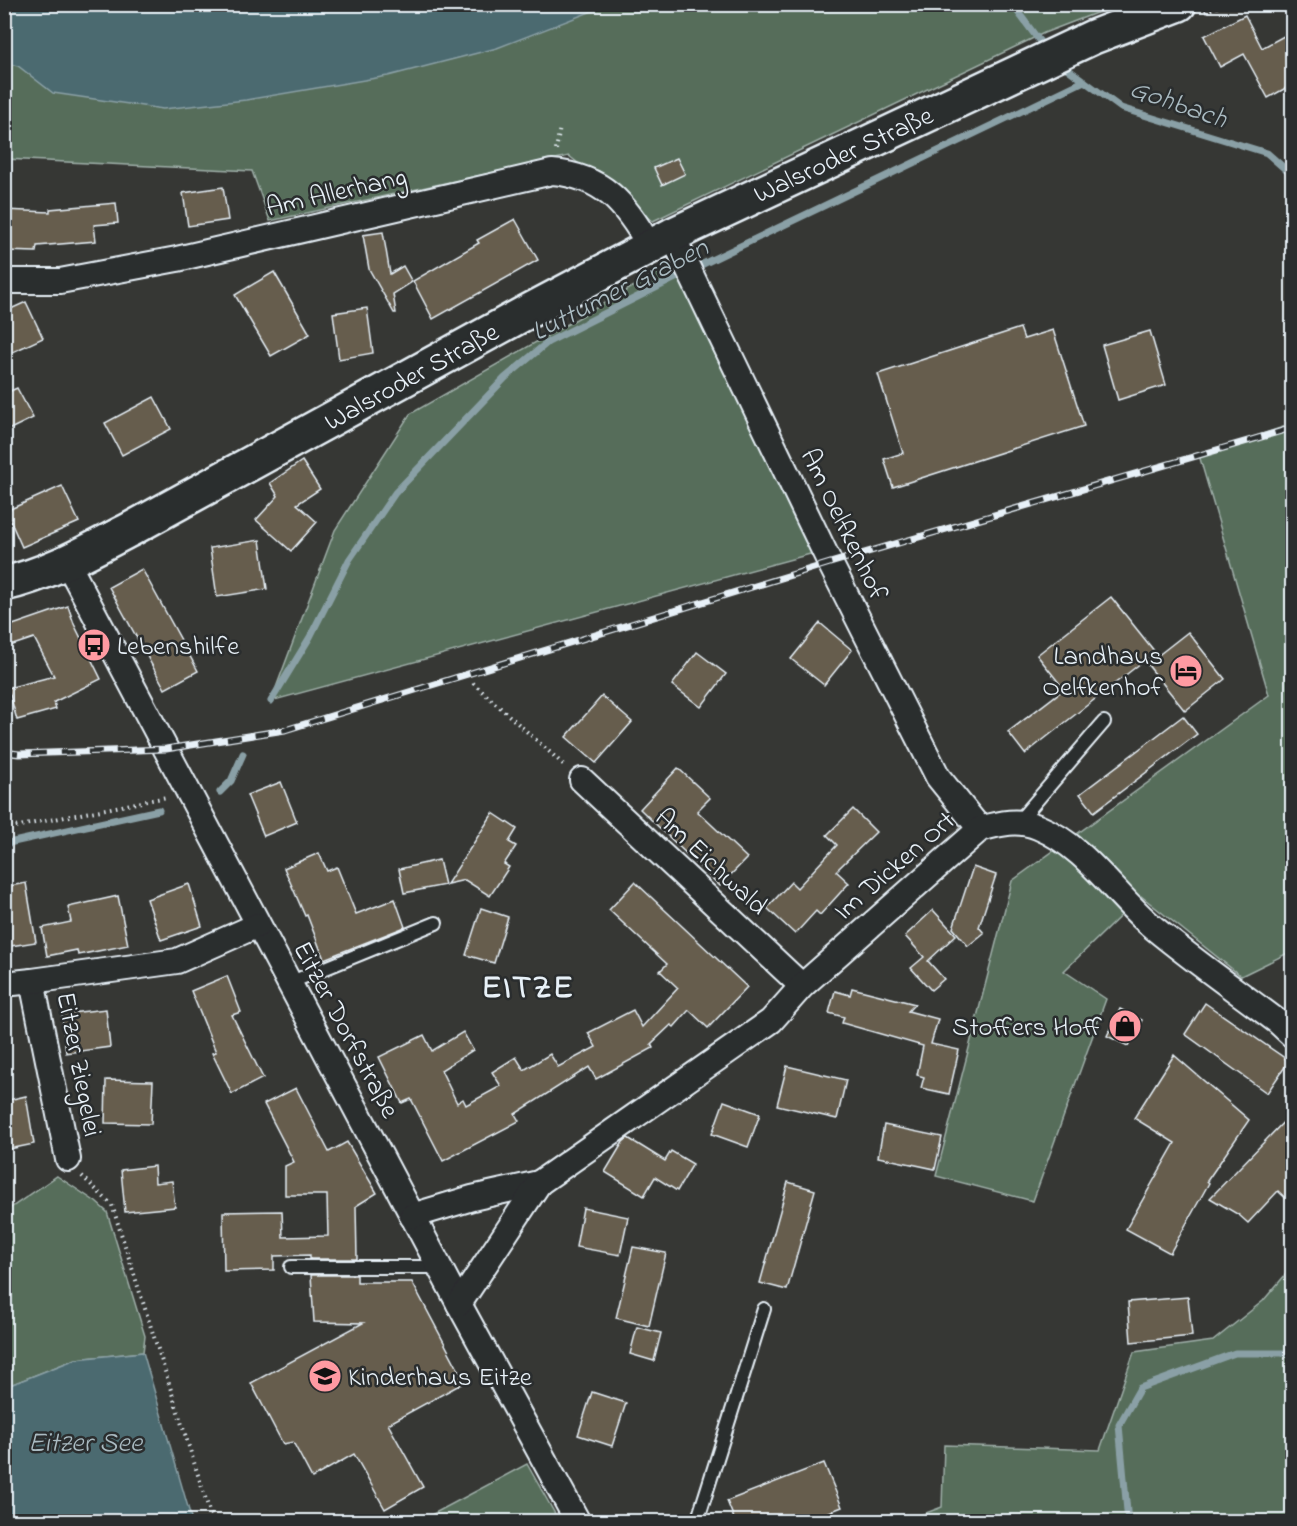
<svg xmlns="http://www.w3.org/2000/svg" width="1297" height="1526" viewBox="0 0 1297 1526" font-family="'Indie Flower',sans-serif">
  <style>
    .green { fill: #566d5a; stroke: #9fafa9; stroke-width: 1.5 }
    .water { fill: #4c6a70; stroke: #8aa0a6; stroke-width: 1.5 }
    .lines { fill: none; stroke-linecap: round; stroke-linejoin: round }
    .stream { stroke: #8aa0a6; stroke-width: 7 }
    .building { fill: #665d4e; stroke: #e8f1f8; stroke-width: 1.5 }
    .lane-casing { stroke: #e8f1f8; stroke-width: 16 }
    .street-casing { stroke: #e8f1f8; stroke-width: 28 }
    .secondary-casing { stroke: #e8f1f8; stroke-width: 38 }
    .path { stroke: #e8f1f8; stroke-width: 4; stroke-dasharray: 1.5 4.5; stroke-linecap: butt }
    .lane { stroke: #2a2d2e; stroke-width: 12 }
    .street { stroke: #2a2d2e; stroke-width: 24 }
    .secondary { stroke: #2a2d2e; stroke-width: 33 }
    .rail-casing { stroke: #e8f1f8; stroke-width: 7 }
    .rail { stroke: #2a2d2e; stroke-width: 4.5; stroke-dasharray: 14; stroke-linecap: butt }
    .labels { text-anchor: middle; stroke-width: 5; stroke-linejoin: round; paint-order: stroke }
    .street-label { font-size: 27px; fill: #e8f1f8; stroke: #2a2d2e }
    .poi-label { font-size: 27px; fill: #e8f1f8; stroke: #2a2d2e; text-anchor: start }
    .water-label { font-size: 28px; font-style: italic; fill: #aabbc2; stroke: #2a2d2e }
    .district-label { font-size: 33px; font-weight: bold; letter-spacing: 1.5px; fill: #e8f1f8; stroke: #2a2d2e }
  </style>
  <rect width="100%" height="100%" fill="#363734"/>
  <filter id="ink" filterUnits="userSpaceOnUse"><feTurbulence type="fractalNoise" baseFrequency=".0167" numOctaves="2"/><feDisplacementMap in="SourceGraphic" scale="12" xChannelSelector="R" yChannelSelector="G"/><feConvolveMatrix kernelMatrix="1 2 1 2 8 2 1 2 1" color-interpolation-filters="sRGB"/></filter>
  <g filter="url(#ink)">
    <g class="green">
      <polygon points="5,5 1117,5 1044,33 653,221 569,156 270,221 252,171 5,159"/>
      <polygon points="678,261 814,553 271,701 335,530 410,414"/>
      <polygon points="1292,424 1292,951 1241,976 1141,896 1064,971 1106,999 1033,1201 936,1176 1012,881 1269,695 1199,455"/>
      <polygon points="57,1176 96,1202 107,1212 145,1336 143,1352 76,1359 5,1387 5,1212"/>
      <polygon points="1292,1267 1292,1521 905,1521 942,1507 944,1445 1100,1450 1134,1352 1213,1341 1263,1301"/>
      <polygon points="527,1464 559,1521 420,1521"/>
    </g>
    <g class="water">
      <polygon points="5,4 608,4 608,5 497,48 388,76 246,100 163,109 53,93 18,66 5,63"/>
      <polygon points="143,1352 192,1521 5,1521 5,1387 76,1359"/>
    </g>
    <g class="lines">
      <g class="stream">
        <polyline points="1012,4 1046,50"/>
        <polyline points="1061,64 1121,108 1267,153 1292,175"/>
        <polyline points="271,701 310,637 349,560 395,493 505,378 548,342 705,263 1084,81"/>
        <polyline points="220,792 231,781 243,754"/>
        <polyline points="4,844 159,810"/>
        <polyline points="1128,1522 1119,1425 1140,1388 1235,1353 1292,1353"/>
      </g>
    </g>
    <g class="building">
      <polygon points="1245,15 1262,48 1293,31 1293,84 1268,98 1244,54 1220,67 1204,36"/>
      <polygon points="677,158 685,174 662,185 654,168"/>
      <polygon points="223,187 228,220 188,226 183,193"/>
      <polygon points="116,203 118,223 94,225 96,241 37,246 36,252 4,251 4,210 50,212 50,209"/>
      <polygon points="515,219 538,260 433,319 413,281 479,243 477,240"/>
      <polygon points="383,232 390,274 403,266 412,282 393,294 396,313 394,313 369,269 363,235"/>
      <polygon points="274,272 310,334 271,356 235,295"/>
      <polygon points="26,302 43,338 4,356 4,312"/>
      <polygon points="367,308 373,353 339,359 333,313"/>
      <polygon points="1020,328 1024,339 1053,330 1084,426 893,487 884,459 903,453 878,374"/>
      <polygon points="1150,331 1166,385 1118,400 1102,345"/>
      <polygon points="17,388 33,418 4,432 4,394"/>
      <polygon points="154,397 171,429 122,455 105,423"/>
      <polygon points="302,461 320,489 297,504 317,522 291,551 256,520 278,496 270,483"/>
      <polygon points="62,486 79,522 22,547 6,511"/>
      <polygon points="260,540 267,589 217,597 210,548"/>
      <polygon points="142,569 198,671 165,689 109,587"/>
      <polygon points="1111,597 1155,652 1025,754 1008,732 1064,689 1037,655"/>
      <polygon points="68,606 74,624 101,679 54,702 56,709 17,720 8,688 54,676 34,638 4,648 4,628"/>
      <polygon points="820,623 852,650 824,685 791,659"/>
      <polygon points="1188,632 1225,679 1185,711 1147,664"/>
      <polygon points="697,652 726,674 701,707 672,685"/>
      <polygon points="602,696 632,722 596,763 566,737"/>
      <polygon points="1183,716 1197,734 1094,812 1080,794"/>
      <polygon points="678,768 710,798 697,811 747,858 720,886 640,809"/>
      <polygon points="281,782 297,822 264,836 247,795"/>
      <polygon points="853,809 876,832 836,871 849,883 820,915 816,911 795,934 767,908 791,882 797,888 837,845 827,835"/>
      <polygon points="493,813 517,829 509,842 516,846 504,864 509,867 490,896 465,880 447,884"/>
      <polygon points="319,853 327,871 337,867 356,914 395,899 405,927 324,959 307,915 305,916 284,868"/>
      <polygon points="439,860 445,885 404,893 399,869"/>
      <polygon points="973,867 996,875 979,927 984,933 968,946 953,928"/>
      <polygon points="635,882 747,987 708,1028 689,1010 674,1027 671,1025 651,1044 653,1048 596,1079 589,1067 515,1114 519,1121 443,1161 411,1099 402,1103 379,1057 424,1035 432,1051 463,1032 473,1050 441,1070 457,1103 463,1099 466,1105 501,1086 492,1072 516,1057 524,1070 550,1054 558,1067 596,1047 588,1033 633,1010 642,1027 678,988 660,971 667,964 609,910"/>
      <polygon points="26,883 36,942 4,947 4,887"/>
      <polygon points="189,884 202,926 161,940 147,899"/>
      <polygon points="118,896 128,945 78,955 77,950 47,956 42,928 71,922 68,907"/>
      <polygon points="481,908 508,917 494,963 466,955"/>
      <polygon points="933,910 956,935 928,961 944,979 931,990 911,968 924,957 905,936"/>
      <polygon points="227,976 241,1012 232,1015 263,1078 232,1094 212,1053 216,1052 191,991"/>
      <polygon points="852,988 915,1004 908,1011 938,1019 931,1044 959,1050 949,1094 921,1088 924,1077 917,1075 923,1046 842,1023 844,1017 829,1013 835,991 850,995"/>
      <polygon points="1205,1003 1289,1061 1267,1093 1185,1034"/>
      <polygon points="106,1009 110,1047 66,1053 62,1014"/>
      <polygon points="1120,1009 1142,1020 1128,1046 1107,1036"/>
      <polygon points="1174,1055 1249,1120 1207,1181 1209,1183 1170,1253 1126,1229 1175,1143 1134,1118"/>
      <polygon points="787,1066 846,1080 837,1119 777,1105"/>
      <polygon points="106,1080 153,1081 151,1124 105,1123"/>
      <polygon points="296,1088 329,1152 347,1142 377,1193 356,1206 357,1259 310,1259 310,1255 274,1256 274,1270 224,1271 223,1212 282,1211 283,1237 328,1236 327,1195 285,1195 285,1166 294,1162 264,1104"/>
      <polygon points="26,1096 34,1144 9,1149 4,1128 4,1101"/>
      <polygon points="724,1101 760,1114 748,1147 712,1134"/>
      <polygon points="1293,1112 1293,1205 1278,1191 1248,1223 1239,1215 1210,1198"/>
      <polygon points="884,1125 942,1137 935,1169 878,1157"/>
      <polygon points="628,1138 665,1161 671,1151 693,1164 677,1191 655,1177 644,1196 605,1172 623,1142"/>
      <polygon points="154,1166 155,1183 172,1181 175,1207 125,1212 121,1170"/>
      <polygon points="788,1182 815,1190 787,1290 760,1283"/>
      <polygon points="583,1208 628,1217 620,1255 576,1247"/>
      <polygon points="633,1247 666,1253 649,1326 616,1318"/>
      <polygon points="311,1275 357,1275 357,1282 412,1282 465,1382 388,1424 423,1487 385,1509 354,1454 312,1478 293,1442 283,1444 251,1383 363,1323 314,1322"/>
      <polygon points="1188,1297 1192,1336 1131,1342 1128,1302"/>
      <polygon points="637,1327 661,1333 654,1361 630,1354"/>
      <polygon points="592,1392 626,1403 612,1446 578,1435"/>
      <polygon points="824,1463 842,1507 806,1521 735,1521 727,1501"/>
    </g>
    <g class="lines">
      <g class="lane-casing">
        <g id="lane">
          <polyline points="1019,821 1104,722"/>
          <polyline points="289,983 436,923"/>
          <polyline points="291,1267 439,1267"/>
          <polyline points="697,1522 764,1309"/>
        </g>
      </g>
      <g class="street-casing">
        <g id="street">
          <polyline points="672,235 830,563 938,777 980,829"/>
          <path d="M4,281H60L177,259L552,172C603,176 626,204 650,247"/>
          <polyline points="67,562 459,1304 578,1522"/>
          <polyline points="582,780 802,986"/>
          <polyline points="32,981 68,1159"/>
          <polyline points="4,984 32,981 177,961 258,925"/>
          <polyline points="412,1216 472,1198 539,1183"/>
          <path d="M459,1304L539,1183L771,1021L802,986L980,829C1001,823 1018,819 1038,827C1087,847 1115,896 1154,928C1194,961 1237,991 1278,1022L1292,1035"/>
        </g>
      </g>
      <g class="secondary-casing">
        <path id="secondary" d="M4,584C49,574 90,550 131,529L525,313L672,235L1093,37L1179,4"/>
      </g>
      <g class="path">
        <polyline points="1205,12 1224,4"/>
        <polyline points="556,150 560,127"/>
        <polyline points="473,683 565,766"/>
        <polyline points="4,829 167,797"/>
        <polyline points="82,1176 112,1205 213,1522"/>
      </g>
      <use href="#lane" class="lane"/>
      <use href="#street" class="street"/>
      <use href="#secondary" class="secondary"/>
      <g class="rail-casing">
        <polyline id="rail" points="4,752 19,754 166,749 285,730 830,563 1292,428"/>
      </g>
      <use href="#rail" class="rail"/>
    </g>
  </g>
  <defs>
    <g id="bus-disc" transform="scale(1.725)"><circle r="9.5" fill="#ff9aa2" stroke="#2a2d2e"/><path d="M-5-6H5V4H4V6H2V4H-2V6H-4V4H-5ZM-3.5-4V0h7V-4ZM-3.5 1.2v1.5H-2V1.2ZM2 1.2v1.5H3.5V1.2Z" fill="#111"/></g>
    <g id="hotel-disc" transform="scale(1.725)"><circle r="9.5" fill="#ff9aa2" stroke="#2a2d2e"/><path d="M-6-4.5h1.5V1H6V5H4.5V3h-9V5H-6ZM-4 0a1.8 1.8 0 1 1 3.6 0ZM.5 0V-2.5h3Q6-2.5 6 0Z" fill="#111"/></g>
    <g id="shop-disc" transform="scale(1.725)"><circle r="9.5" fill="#ff9aa2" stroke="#2a2d2e"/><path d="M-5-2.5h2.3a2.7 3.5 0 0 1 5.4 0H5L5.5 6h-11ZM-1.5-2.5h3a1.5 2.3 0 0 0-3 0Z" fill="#111"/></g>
    <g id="school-disc" transform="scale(1.725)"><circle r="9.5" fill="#ff9aa2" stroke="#2a2d2e"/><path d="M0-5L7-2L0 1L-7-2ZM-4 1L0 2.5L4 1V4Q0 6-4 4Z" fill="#111"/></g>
  </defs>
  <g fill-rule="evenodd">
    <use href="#bus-disc" x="94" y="645"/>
    <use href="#hotel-disc" x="1186" y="671"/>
    <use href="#shop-disc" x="1125" y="1026"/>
    <use href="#school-disc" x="325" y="1376"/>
  </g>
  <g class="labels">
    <g class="street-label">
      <text transform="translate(843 154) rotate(-25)" y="9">Walsroder Straße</text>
      <text transform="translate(336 191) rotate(-13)" y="9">Am Allerhang</text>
      <text transform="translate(411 376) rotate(-29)" y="9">Walsroder Straße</text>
      <text transform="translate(845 524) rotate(64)" y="9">Am Oelfkenhof</text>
      <text transform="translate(712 861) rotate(43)" y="9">Am Eichwald</text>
      <text transform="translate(894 865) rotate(-41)" y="9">Im Dicken Ort</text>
      <text transform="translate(347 1029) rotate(62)" y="9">Eitzer Dorfstraße</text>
      <text transform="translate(80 1064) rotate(79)" y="9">Eitzer Ziegelei</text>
    </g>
    <g class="poi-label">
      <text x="117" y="654">Lebenshilfe</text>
      <text x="1163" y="664" text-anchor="end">Landhaus<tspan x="1163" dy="31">Oelfkenhof</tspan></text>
      <text x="1102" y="1035" text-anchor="end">Stoffers Hoff</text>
      <text x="348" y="1385">Kinderhaus Eitze</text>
    </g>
    <g class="water-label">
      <text transform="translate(1179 102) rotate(19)" y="10">Gohbach</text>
      <text transform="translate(619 288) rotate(-27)" y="10">Luttumer Graben</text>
      <text x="85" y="1451">Eitzer See</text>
    </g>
    <g class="district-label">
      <text x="528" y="997">EITZE</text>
    </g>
  </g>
  <rect width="1297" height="1526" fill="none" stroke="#2a2d2e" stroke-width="24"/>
  <rect x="12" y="12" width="1273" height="1502" fill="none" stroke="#e8f1f8" stroke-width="2" filter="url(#ink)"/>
</svg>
